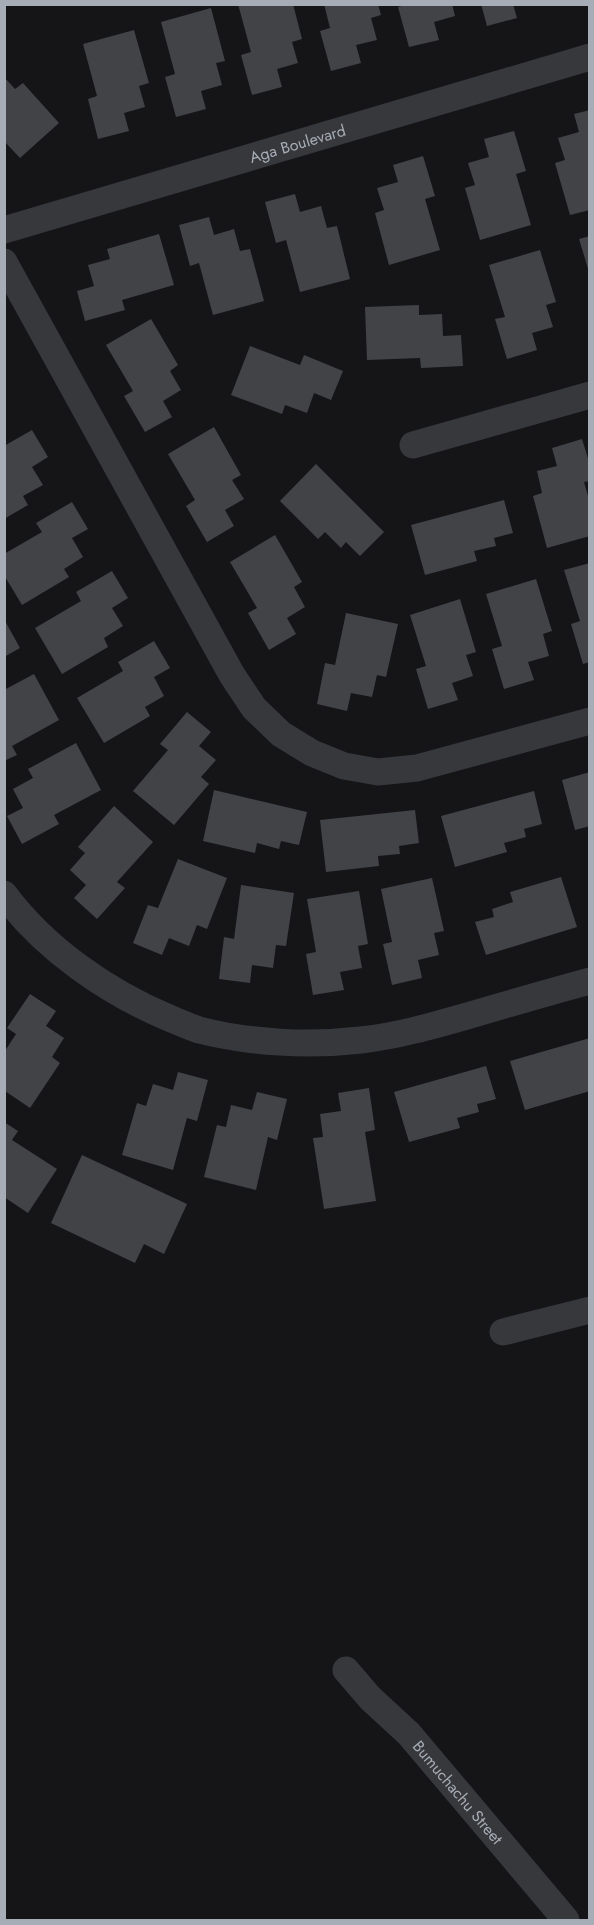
<svg xmlns="http://www.w3.org/2000/svg" width="594" height="1925" viewBox="0 0 594 1925" font-family="Jost,sans-serif">
  <style>
    .building { fill: #414347 }
    .lines { fill: none; stroke-linecap: round; stroke-linejoin: round }
    .minor { stroke: #36383c; stroke-width: 27 }
    .labels { text-anchor: middle; stroke-width: 4.5; stroke-linejoin: round; paint-order: stroke }
    .street-label { font-size: 16px; fill: #a7adb6; stroke: #101012 }
  </style>
  <rect width="100%" height="100%" fill="#151517"/>
  <g class="building">
    <polygon points="238,4 293,4 302,39 292,42 298,63 277,69 282,87 252,95 241,55 251,52"/>
    <polygon points="324,4 378,4 381,15 371,18 377,40 356,45 361,63 331,71 320,31 330,28"/>
    <polygon points="408,4 452,4 455,16 434,22 439,40 409,47 398,7"/>
    <polygon points="481,4 513,4 517,18 487,26"/>
    <polygon points="211,8 225,61 216,63 222,85 201,91 206,109 176,117 165,77 175,74 161,22"/>
    <polygon points="134,30 149,83 139,86 145,107 124,113 129,131 98,139 88,99 97,96 83,44"/>
    <polygon points="4,77 15,89 23,83 59,123 20,158 4,141"/>
    <polygon points="590,110 590,210 570,215 555,163 565,160 558,138 579,132 574,114"/>
    <polygon points="514,131 526,171 516,174 531,225 480,240 465,188 475,185 468,163 489,157 484,139"/>
    <polygon points="423,156 435,196 425,199 440,250 389,265 375,213 384,210 377,188 398,182 393,165"/>
    <polygon points="295,194 300,212 321,206 327,228 337,226 350,279 300,292 286,240 276,243 265,202"/>
    <polygon points="209,217 214,235 234,229 240,251 250,249 264,301 213,315 199,263 190,266 179,225"/>
    <polygon points="159,234 174,285 122,300 125,310 85,321 77,291 94,286 88,265 110,259 107,249"/>
    <polygon points="590,236 590,272 589,272 579,239"/>
    <polygon points="540,250 556,302 546,305 553,327 532,333 537,350 507,359 495,319 505,317 489,265"/>
    <polygon points="419,305 419,315 442,314 443,336 461,335 463,366 421,368 420,358 367,360 365,307"/>
    <polygon points="151,319 178,365 170,371 181,390 163,401 172,417 145,432 124,396 133,391 106,345"/>
    <polygon points="250,346 300,365 304,355 343,371 331,400 314,393 307,413 285,405 282,414 231,395"/>
    <polygon points="214,427 241,475 232,480 244,499 225,510 234,526 207,542 186,506 195,500 168,454"/>
    <polygon points="32,430 48,457 32,467 43,485 23,496 28,505 4,519 4,446"/>
    <polygon points="582,439 590,465 590,481 584,482 590,503 590,536 547,548 533,496 542,493 537,471 557,466 552,448"/>
    <polygon points="316,464 384,532 360,556 346,542 341,548 325,532 318,539 280,501"/>
    <polygon points="504,500 513,533 494,538 496,546 474,551 477,561 425,575 411,525"/>
    <polygon points="72,502 88,529 72,538 83,557 64,569 69,577 22,605 4,575 4,554 42,532 36,523"/>
    <polygon points="275,535 302,582 294,587 305,607 287,618 296,634 269,650 248,613 257,608 230,562"/>
    <polygon points="590,563 590,662 583,664 571,624 580,621 564,570"/>
    <polygon points="112,571 128,598 112,608 123,626 104,638 108,647 62,674 35,628 81,601 76,592"/>
    <polygon points="536,579 552,631 543,634 549,656 528,662 534,680 504,689 492,649 502,646 486,594"/>
    <polygon points="460,599 476,652 466,655 473,676 452,683 458,700 428,709 416,669 426,666 410,615"/>
    <polygon points="346,613 398,624 386,677 377,675 372,697 351,693 347,711 317,704 325,663 335,665"/>
    <polygon points="4,619 20,648 4,657"/>
    <polygon points="154,641 170,668 154,677 164,696 145,707 150,716 104,743 77,698 123,671 118,662"/>
    <polygon points="34,674 59,720 12,746 17,755 4,761 4,690"/>
    <polygon points="187,712 211,732 199,746 216,760 201,777 209,784 174,825 133,791 168,750 160,744"/>
    <polygon points="76,743 101,790 54,815 59,824 22,844 7,816 23,808 13,789 33,778 28,769"/>
    <polygon points="590,772 590,826 575,830 562,780"/>
    <polygon points="214,790 307,812 299,845 281,841 279,849 257,843 255,853 203,841"/>
    <polygon points="534,791 542,824 524,829 526,837 504,843 507,852 455,867 441,816"/>
    <polygon points="114,806 153,842 117,882 125,888 97,919 74,898 86,885 70,870 85,853 78,847"/>
    <polygon points="415,810 419,843 399,846 400,854 378,856 379,866 326,872 320,820"/>
    <polygon points="178,859 227,878 207,929 197,925 189,946 169,938 162,955 133,943 148,905 158,908"/>
    <polygon points="561,877 577,927 486,955 475,922 494,917 492,909 513,902 510,892"/>
    <polygon points="432,878 444,931 434,933 439,955 418,960 422,978 392,985 383,944 392,942 381,889"/>
    <polygon points="241,885 294,893 286,946 276,945 273,968 252,965 250,983 219,979 224,937 234,939"/>
    <polygon points="359,891 368,944 358,946 362,968 340,972 344,990 313,995 306,954 316,952 307,899"/>
    <polygon points="30,994 56,1011 46,1026 64,1038 52,1057 60,1063 30,1108 5,1091 5,1051 16,1034 7,1028"/>
    <polygon points="590,1038 590,1091 525,1110 510,1061"/>
    <polygon points="486,1066 496,1099 477,1104 479,1112 457,1118 460,1128 409,1142 394,1092"/>
    <polygon points="178,1072 208,1080 197,1121 187,1118 173,1170 122,1155 137,1103 146,1106 153,1084 173,1090"/>
    <polygon points="369,1088 375,1130 365,1132 376,1201 324,1209 313,1138 323,1137 320,1114 341,1111 338,1093"/>
    <polygon points="257,1092 287,1099 277,1140 268,1137 256,1190 204,1177 217,1125 226,1127 231,1105 252,1110"/>
    <polygon points="4,1122 18,1131 12,1140 57,1169 28,1213 4,1197"/>
    <polygon points="82,1155 187,1204 164,1254 144,1244 135,1263 51,1223"/>
  </g>
  <g class="lines">
    <g class="minor">
      <path id="s1" d="M4,230L590,57"/>
      <polyline points="4,262 232,675 254,708 281,734 312,753 344,766 378,772 417,768 590,721"/>
      <polyline points="413,445 590,395"/>
      <path d="M4,894C45,949 107,992 169,1018C179,1022 189,1027 199,1030C250,1043 309,1046 361,1040C397,1036 432,1026 467,1016C508,1004 549,992 590,981"/>
      <polyline points="503,1332 590,1310"/>
      <path id="s2" d="M346,1670L370,1698L409,1734L566,1920"/>
    </g>
  </g>
  <g class="labels">
    <g class="street-label">
      <text dy="6" stroke="none"><textPath href="#s1" startOffset="306">Aga Boulevard</textPath></text>
      <text dy="6" stroke="none"><textPath href="#s2" startOffset="166">Bumuchachu Street</textPath></text>
    </g>
  </g>
  <rect width="594" height="1925" fill="none" stroke="#a7adb6" stroke-width="12"/>
</svg>
